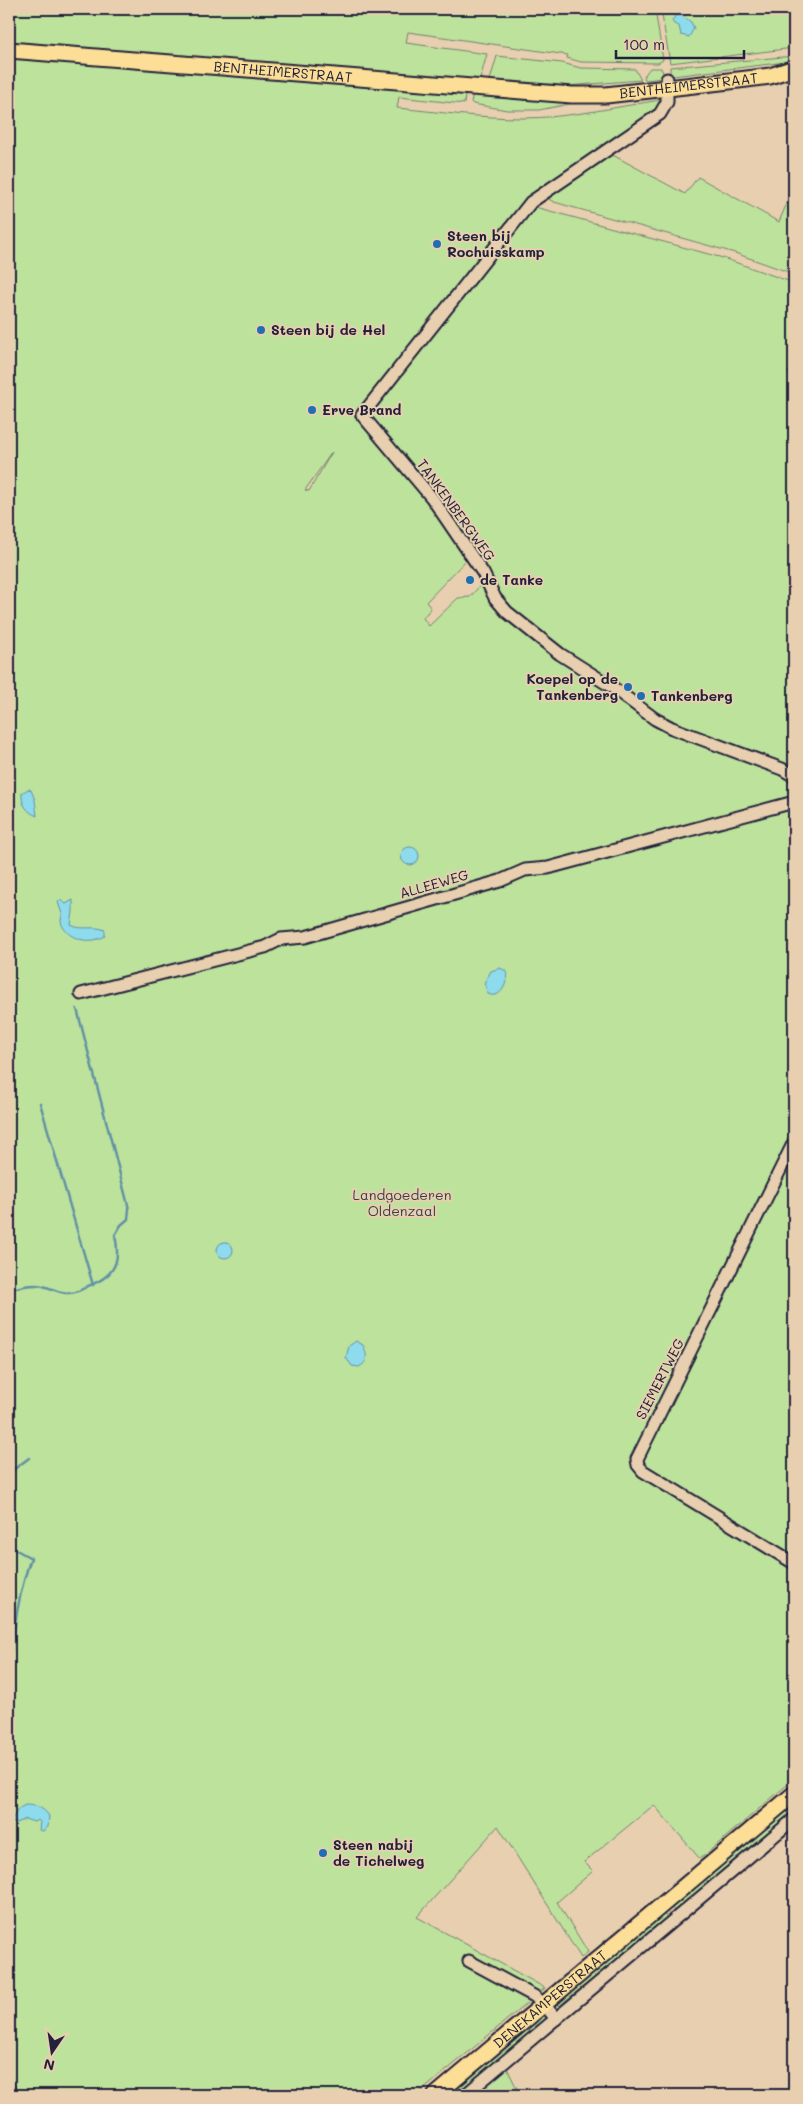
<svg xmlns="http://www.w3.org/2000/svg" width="803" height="2104" viewBox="0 0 803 2104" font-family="Mali,sans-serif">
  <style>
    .green { fill: #bde29c; stroke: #70826c; fill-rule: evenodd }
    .water { fill: #8ddbec; stroke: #6291a5 }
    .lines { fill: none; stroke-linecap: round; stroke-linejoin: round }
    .stream { stroke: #6291a5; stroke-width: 2.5 }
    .minor-casing { stroke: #22223b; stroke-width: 15 }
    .major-casing { stroke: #22223b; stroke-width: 19 }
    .minor { stroke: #e7cfaf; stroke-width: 11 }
    .major { stroke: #fcde96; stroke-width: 15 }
    .poi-dot { fill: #1f6fb2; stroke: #e7cfaf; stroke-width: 2 }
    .labels { text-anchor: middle; stroke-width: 4; stroke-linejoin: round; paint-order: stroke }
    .street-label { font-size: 14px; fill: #22223b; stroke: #e7cfaf }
    .poi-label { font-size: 14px; font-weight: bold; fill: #22223b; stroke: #e7cfaf; text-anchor: start }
    .park-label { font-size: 14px; fill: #393f4a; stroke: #e7cfaf }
  </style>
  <rect width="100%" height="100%" fill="#e7cfaf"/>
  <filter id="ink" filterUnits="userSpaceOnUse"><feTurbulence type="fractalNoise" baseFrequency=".02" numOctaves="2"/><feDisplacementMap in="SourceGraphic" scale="10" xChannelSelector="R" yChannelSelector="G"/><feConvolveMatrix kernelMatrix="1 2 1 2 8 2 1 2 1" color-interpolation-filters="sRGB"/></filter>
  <g filter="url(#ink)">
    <g class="green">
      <path d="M9,9H655L663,60L658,63L581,62L567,58L568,55L408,32L406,43L487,54L479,83L461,92L465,95L464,104L399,97L397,108C439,112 481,118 523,118C569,118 615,107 660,100L658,110C615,143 565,166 524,204L723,258L794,283V325L790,351L793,369L788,372L794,384V1779L700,1859L654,1805L584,1862L593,1871L557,1902L588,1952L581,1958L498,1826L417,1917L545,1988L417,2095H9ZM332,452L309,491L305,490ZM468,558L483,582L470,597L458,598L429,626L423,618L431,608L426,602Z"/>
      <polygon points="661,9 793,9 794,48 670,63"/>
      <polygon points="497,56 562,63 581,68 635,69 641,80 542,88 489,84"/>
      <polygon points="794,56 794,61 673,76 670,74 670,67"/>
      <polygon points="650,68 661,68 664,75 662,78 645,80 644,76"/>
      <polygon points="473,94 600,98 539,110 507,110 473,104 471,102"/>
      <polygon points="609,153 685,194 698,177 779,222 794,186 794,274 735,253 554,202 547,198 548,193"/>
      <polygon points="794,1799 794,1812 675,1912 669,1905"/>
      <polygon points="663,1912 667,1918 666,1920 565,2001 555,2010 552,2007"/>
      <polygon points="544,2011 548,2017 459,2095 442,2095"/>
      <polygon points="506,2066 520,2095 472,2095"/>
    </g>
    <g class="water">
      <polygon points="676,15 681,15 691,22 694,28 689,37 681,35 679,26 674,24 672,21"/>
      <path d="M28,789L31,790L35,800L37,816C27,812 21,804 22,793Z"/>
      <circle cx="410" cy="856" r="9"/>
      <path d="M60,900L66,904L73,900V912L71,925C82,931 94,925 105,930V936C91,945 66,940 61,922C61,919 62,916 62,914C61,910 59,906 58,902Z"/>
      <path d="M500,968L506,971C509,982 501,1000 488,994L484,983L491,971Z"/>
      <circle cx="225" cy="1250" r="8"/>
      <path d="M356,1341L363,1345C367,1354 369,1362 359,1367L352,1366L346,1358L349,1346Z"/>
      <path d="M25,1805C35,1805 43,1807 49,1816L48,1827L43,1831L39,1830L40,1822L38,1820L34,1822L25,1819L16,1823L11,1822L18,1809Z"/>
    </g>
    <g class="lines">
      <g class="stream">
        <polyline points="40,1103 93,1285"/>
        <path d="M9,1290C20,1287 32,1283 43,1286C52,1288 61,1294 70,1293C76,1293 83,1289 88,1286C115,1276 121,1262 115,1235L121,1225L128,1219L129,1209L77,1009"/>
        <polyline points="9,1473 29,1458"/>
        <path d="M9,1546L31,1558C18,1594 14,1630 9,1668"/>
        <polyline points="9,2073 18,2095"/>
      </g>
      <g class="minor-casing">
        <g id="minor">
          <polyline points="667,79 667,102 660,114 531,202 362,415 432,498 483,573 495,598 507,612 560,654 612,687 655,719 672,728 782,769 794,776"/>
          <polyline points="81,994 265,947 281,939 305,937 500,881 525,870 548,868 794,802"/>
          <polyline points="794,1142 637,1459 638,1465 643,1471 794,1563"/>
          <polyline points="469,1961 534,1996 544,2004 556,2019"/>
          <polyline points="465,2095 794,1819"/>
        </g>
      </g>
      <g class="major-casing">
        <g id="major">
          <path id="s1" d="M9,50L572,95H606L747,79L770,76L791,69"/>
          <path id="s2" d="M436,2095L794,1794"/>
        </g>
      </g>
      <use href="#minor" class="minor"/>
      <use href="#major" class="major"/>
    </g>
  </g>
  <g class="poi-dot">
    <circle cx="437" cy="244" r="5"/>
    <circle cx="261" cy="330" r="5"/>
    <circle cx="312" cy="410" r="5"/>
    <circle cx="470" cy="580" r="5"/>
    <circle cx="628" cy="687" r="5"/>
    <circle cx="641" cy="696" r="5"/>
    <circle cx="323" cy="1853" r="5"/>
  </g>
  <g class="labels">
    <g class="street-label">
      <text dy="5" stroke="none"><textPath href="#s1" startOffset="275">BENTHEIMERSTRAAT</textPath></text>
      <text dy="5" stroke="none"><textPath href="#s1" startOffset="682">BENTHEIMERSTRAAT</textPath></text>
      <text transform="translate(456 510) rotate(54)" y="5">TANKENBERGWEG</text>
      <text transform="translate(434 884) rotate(-16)" y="5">ALLEEWEG</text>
      <text transform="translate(660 1379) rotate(-63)" y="5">SIEMERTWEG</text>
      <text dy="5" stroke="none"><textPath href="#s2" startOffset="149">DENEKAMPERSTRAAT</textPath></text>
    </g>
    <g class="poi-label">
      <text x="447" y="241">Steen bij<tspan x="447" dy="16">Rochuisskamp</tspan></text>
      <text x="271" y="335">Steen bij de Hel</text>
      <text x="322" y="415">Erve Brand</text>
      <text x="480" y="585">de Tanke</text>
      <text x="618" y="684" text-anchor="end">Koepel op de<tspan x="618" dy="16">Tankenberg</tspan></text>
      <text x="651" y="701">Tankenberg</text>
      <text x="333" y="1850">Steen nabij<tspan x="333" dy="16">de Tichelweg</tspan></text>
    </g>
    <g class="park-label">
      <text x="402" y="1200">Landgoederen<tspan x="402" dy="16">Oldenzaal</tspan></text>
    </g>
  </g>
  <rect width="803" height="2104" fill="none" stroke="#e7cfaf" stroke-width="30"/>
  <rect x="15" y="15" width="773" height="2074" fill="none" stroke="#22223b" stroke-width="2" filter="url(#ink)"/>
  <g transform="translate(52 2052) rotate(193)" stroke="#e7cfaf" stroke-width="4" paint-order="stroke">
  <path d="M0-4L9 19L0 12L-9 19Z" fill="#22223b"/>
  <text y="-8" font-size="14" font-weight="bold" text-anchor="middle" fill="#22223b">N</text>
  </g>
  <path d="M616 50v8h128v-8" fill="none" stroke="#22223b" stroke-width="2.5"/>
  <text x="623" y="50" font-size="15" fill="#22223b" stroke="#e7cfaf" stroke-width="4" paint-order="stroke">100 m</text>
</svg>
